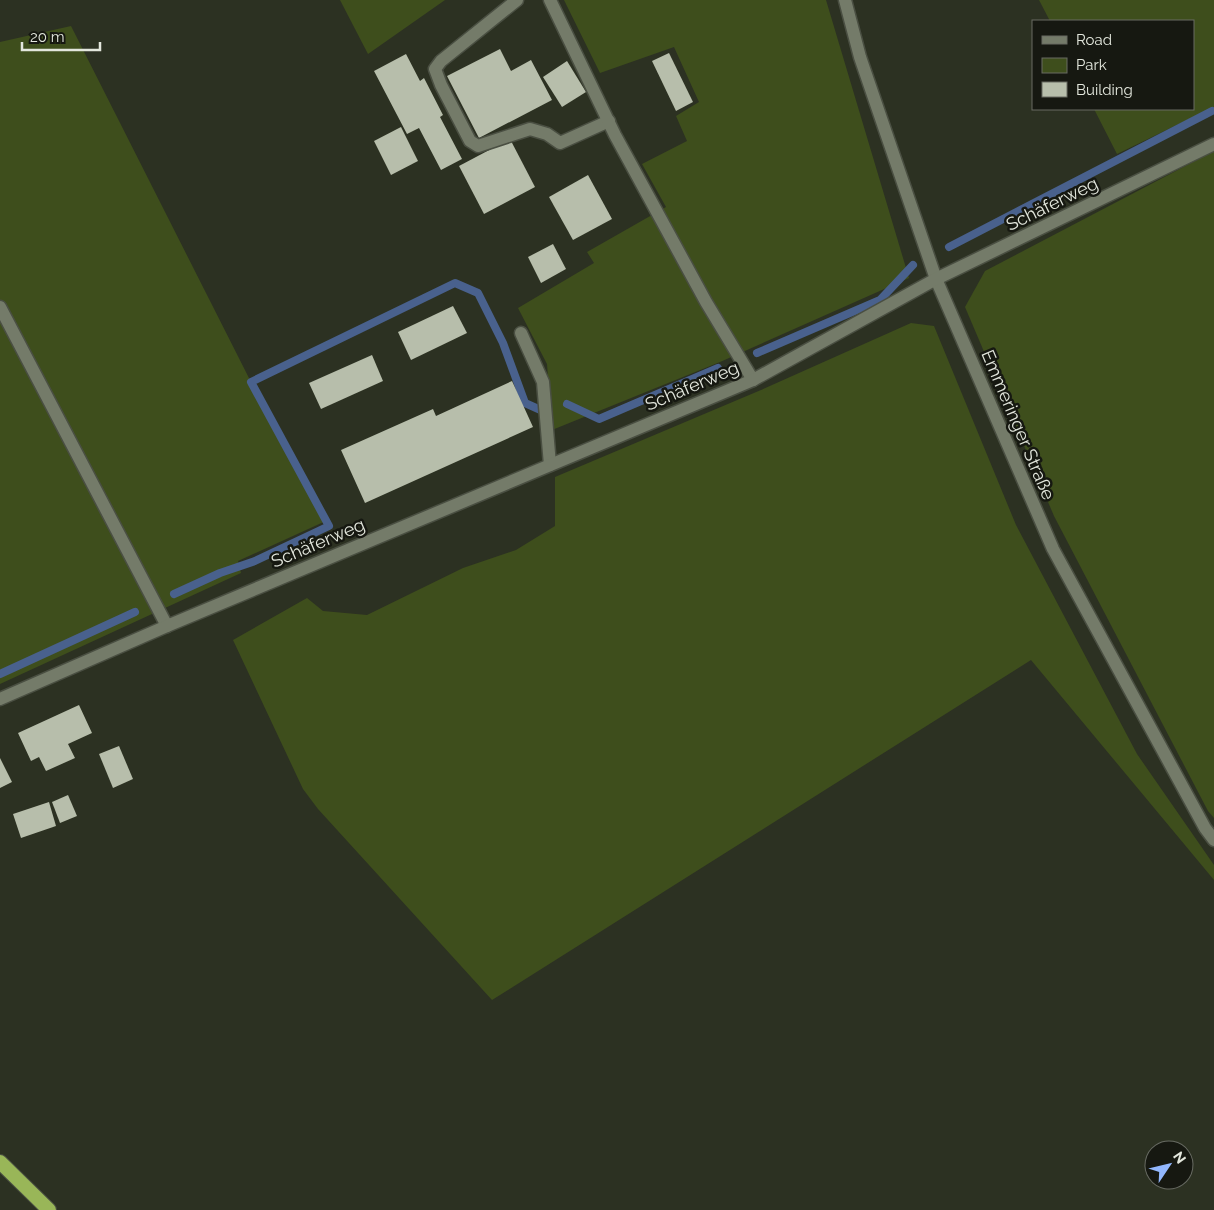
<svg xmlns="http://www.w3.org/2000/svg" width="1214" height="1210" viewBox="0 0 1214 1210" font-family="Raleway,sans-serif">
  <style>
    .green { fill: #3e4e1c }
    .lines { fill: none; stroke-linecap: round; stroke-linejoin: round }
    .stream { stroke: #49618d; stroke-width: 8 }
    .building { fill: #b7beab }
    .service-casing { stroke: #4a4f42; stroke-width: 15 }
    .minor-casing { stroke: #4a4f42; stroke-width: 15 }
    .trunk-casing { stroke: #4a4f42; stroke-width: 16 }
    .service { stroke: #747b69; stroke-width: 12 }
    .minor { stroke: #747b69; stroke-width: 12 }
    .trunk { stroke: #99b658; stroke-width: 14 }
    .labels { text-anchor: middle; stroke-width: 5; stroke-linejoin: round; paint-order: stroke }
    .street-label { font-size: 18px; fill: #e3e7dd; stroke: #161811 }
  </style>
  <rect width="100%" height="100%" fill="#2c3122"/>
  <g class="green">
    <polygon points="340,0 445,0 368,54"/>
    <polygon points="564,0 826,0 909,278 720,362 552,430 547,364 518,308 594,263 587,252 666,207 642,164 687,141 676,116 699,102 674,47 600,73"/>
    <polygon points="1039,0 1214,0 1214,107 1117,154 1094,109 1193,109 1193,21 1050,21"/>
    <polygon points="71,26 251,382 328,520 238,561 241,573 0,684 0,42"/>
    <polygon points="1214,151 1214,818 1208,811 1054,516 965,307 985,271"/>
    <polygon points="911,323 934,326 1016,525 1137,754 1214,865 1214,880 1031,660 492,1000 318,809 303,789 233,640 307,598 323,611 367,615 463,568 516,550 555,526 555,477 761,390"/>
  </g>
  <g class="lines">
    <g class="stream">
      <polyline points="949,247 1212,111"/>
      <polyline points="757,353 880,300 913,265"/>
      <polyline points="567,404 599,419 718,368"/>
      <polyline points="174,594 220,573 255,561 329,526 251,382 455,283 478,293 503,343 525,403 545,412"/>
      <polyline points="0,674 135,612"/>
    </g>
  </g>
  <g class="building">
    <polygon points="500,49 511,71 531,60 552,100 479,138 447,76"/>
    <polygon points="669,53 693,102 676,111 652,61"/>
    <polygon points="406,54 420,81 424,78 443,115 440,117 462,159 441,170 419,128 407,134 374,71"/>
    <polygon points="567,61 586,92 562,107 543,77"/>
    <polygon points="401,127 418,161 391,175 374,141"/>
    <polygon points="510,139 535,187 484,214 459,166"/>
    <polygon points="588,175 612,219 573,240 549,197"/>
    <polygon points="553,244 566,269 541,283 528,257"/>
    <polygon points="453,306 467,333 411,360 398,332"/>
    <polygon points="372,355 383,381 321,409 309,383"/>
    <polygon points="512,381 533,427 365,503 341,450 433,409 436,416"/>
    <polygon points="79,705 92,733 68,744 75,758 46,771 39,757 31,761 18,733"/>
    <polygon points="119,746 133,779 113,788 99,754"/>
    <polygon points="0,758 12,782 0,788"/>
    <polygon points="68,795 77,816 60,823 52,802"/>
    <polygon points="49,802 56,826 21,838 13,814"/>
  </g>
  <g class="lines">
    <g class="service-casing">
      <g id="service">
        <polyline points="517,0 441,61 435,69 441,85 470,141 478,146 530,129 547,134 560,143 609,121"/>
        <polyline points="550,0 615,135 706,302 753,380"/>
        <polyline points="0,307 167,626"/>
        <polyline points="521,333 543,382 550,465"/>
      </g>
    </g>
    <g class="minor-casing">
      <g id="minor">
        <polyline points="845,0 860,57 936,279 1053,549 1205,828 1214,840"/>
        <polyline points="0,699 167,626 753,380 936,279 1214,144"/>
      </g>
    </g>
    <g class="trunk-casing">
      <polyline id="trunk" points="0,1162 49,1210"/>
    </g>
    <use href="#service" class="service"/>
    <use href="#minor" class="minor"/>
    <use href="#trunk" class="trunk"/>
  </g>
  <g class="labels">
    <g class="street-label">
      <text transform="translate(1052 204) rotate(-26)" y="6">Schäferweg</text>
      <text transform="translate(692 386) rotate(-23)" y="6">Schäferweg</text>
      <text transform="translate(1018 425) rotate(67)" y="6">Emmeringer Straße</text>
      <text transform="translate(318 543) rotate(-23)" y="6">Schäferweg</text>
    </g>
  </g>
  <rect x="1032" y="20" width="162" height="90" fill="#161811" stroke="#686b63"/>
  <rect x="1042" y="36" width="25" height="8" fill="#747b69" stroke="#686b63"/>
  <text x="1076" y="45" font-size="15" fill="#e3e7dd">Road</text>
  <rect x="1042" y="58" width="25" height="15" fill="#3e4e1c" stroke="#686b63"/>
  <text x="1076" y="70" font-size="15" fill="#e3e7dd">Park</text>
  <rect x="1042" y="82" width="25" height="15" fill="#b7beab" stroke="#686b63"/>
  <text x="1076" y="95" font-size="15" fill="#e3e7dd">Building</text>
  <g transform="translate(1169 1165) rotate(55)"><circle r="24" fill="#161811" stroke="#686b63"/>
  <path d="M0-4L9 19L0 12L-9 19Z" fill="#92b7fd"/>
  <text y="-8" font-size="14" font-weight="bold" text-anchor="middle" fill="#e3e7dd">N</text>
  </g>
  <path d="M22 42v8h78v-8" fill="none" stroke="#e3e7dd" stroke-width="2.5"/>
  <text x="30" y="42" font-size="15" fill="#e3e7dd" stroke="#161811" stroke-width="4" paint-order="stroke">20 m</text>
</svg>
